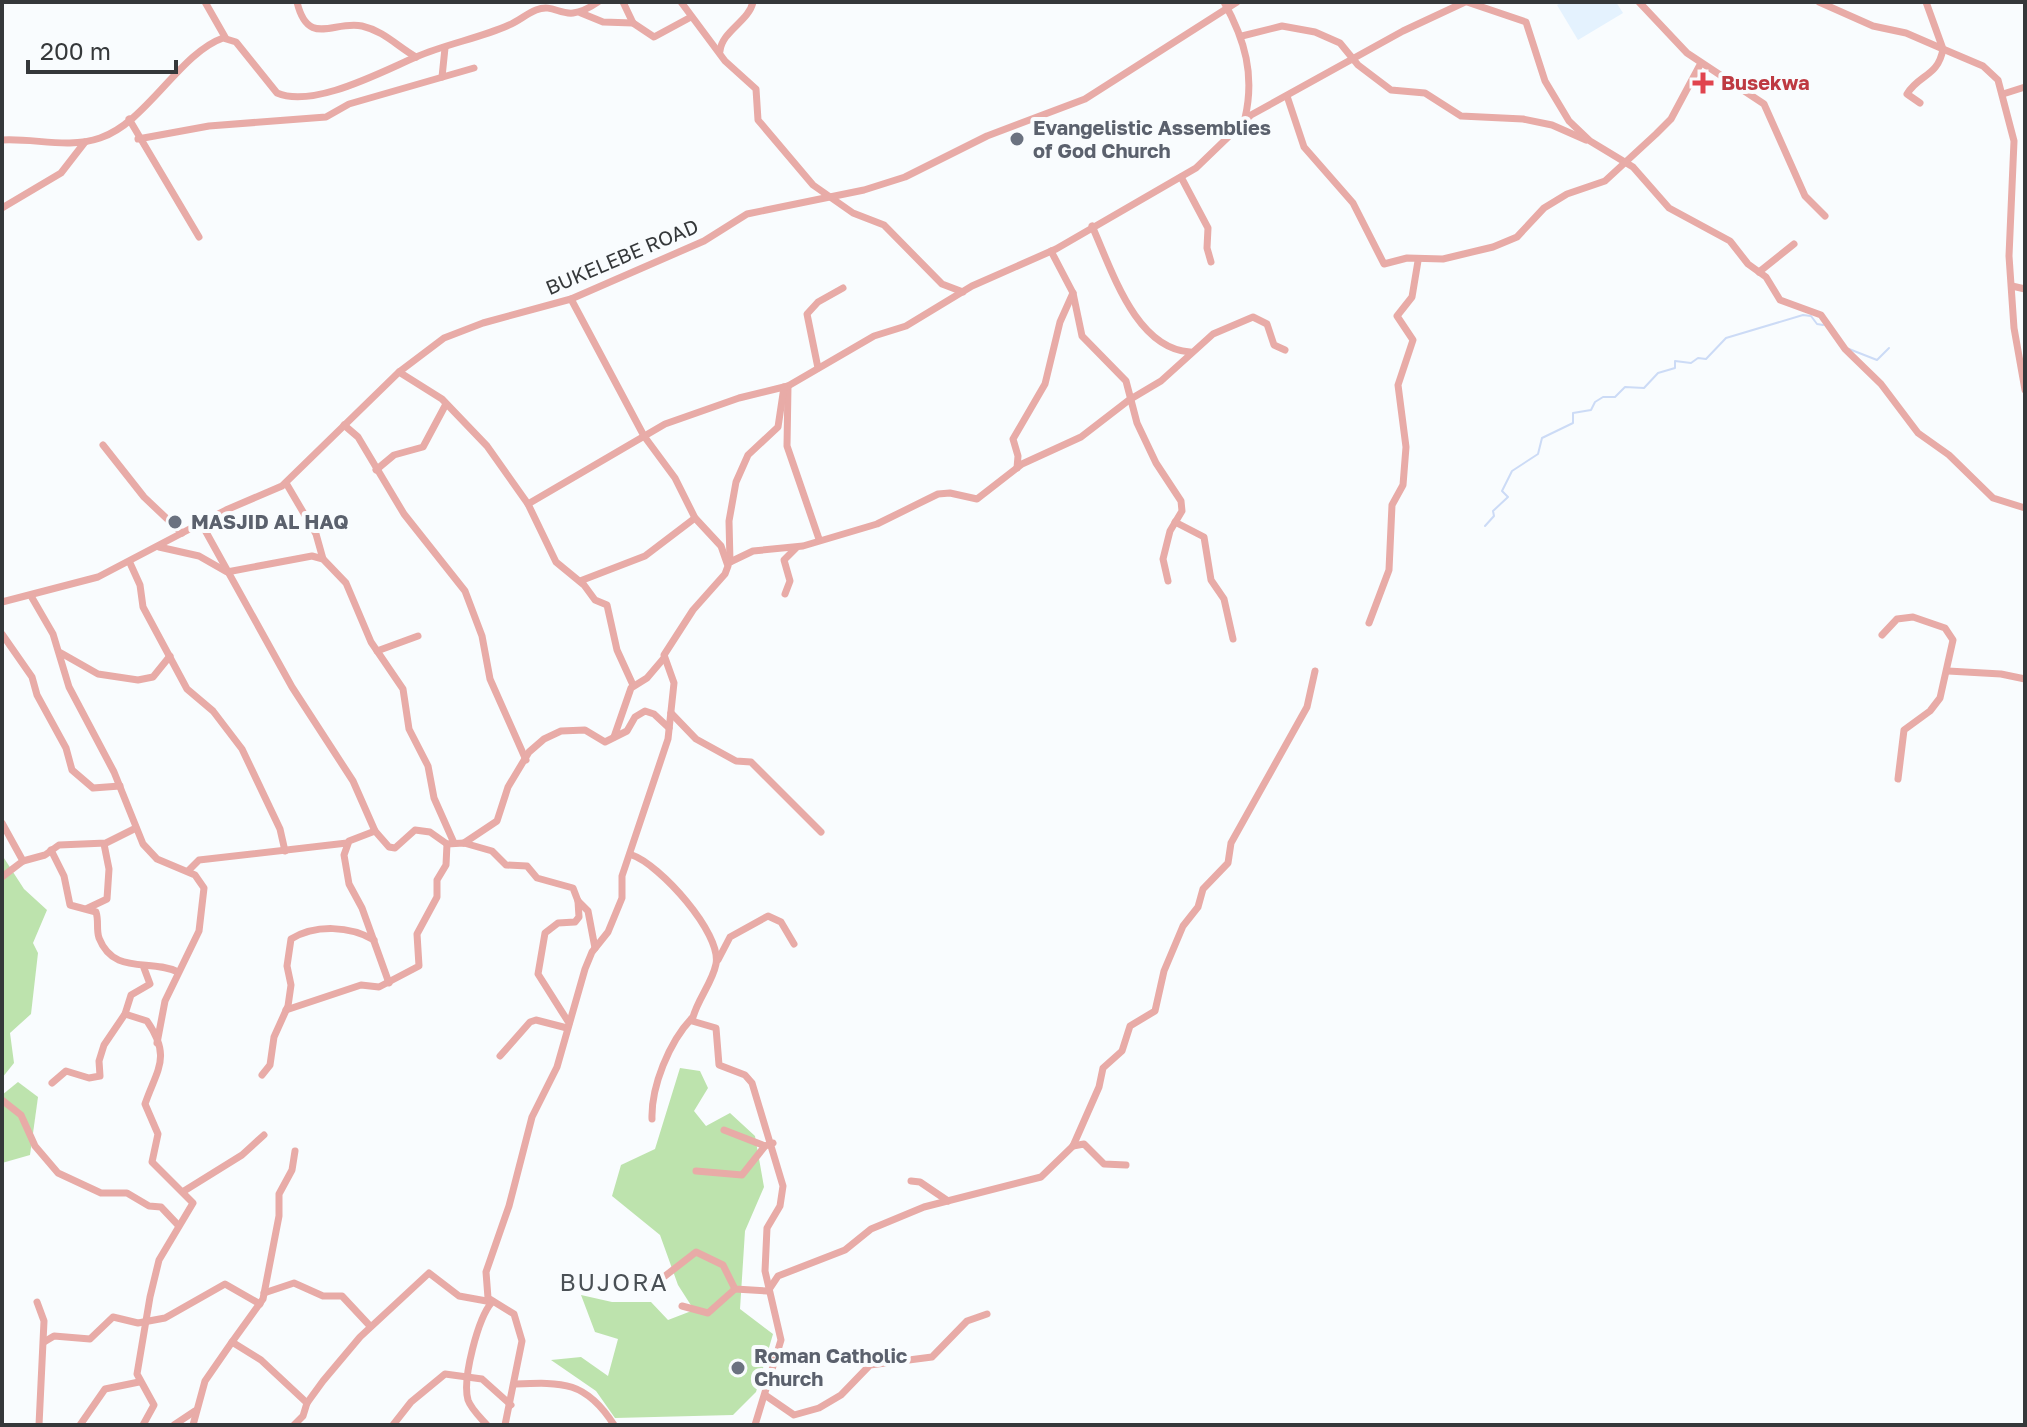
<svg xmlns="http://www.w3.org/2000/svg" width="2027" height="1427" viewBox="0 0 2027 1427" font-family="'Golos Text',sans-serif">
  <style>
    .built { fill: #e4f2fe }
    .green { fill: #bde3ad }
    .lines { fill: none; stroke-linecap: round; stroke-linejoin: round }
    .stream { stroke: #ccdbf6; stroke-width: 2 }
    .minor { stroke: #e8aba7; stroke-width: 7 }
    .health-dot { fill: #e0444e; stroke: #f9fcfe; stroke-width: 3 }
    .worship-dot { fill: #6b7280; stroke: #f9fcfe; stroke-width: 3 }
    .labels { text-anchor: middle; stroke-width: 8; stroke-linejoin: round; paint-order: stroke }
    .health-label { font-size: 20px; font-weight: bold; fill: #be3a42; stroke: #f9fcfe; text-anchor: start }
    .worship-label { font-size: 20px; font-weight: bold; fill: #5b616d; stroke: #f9fcfe; text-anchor: start }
    .street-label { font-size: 20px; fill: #35383a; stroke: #f9fcfe }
    .quarter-label { font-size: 24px; letter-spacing: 2px; fill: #4a5055; stroke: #f9fcfe }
  </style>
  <rect width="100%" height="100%" fill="#f9fcfe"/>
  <polygon class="built" points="1563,2 1616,2 1623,13 1578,40 1557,5"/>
  <g class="green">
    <polygon points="2,855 24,889 47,910 33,943 38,953 31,1014 10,1033 14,1063 2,1078"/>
    <polygon points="680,1068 700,1071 708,1088 694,1111 706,1126 730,1113 755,1136 764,1187 745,1231 740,1309 773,1334 756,1392 733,1415 615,1418 596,1391 551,1360 581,1357 608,1376 618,1339 595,1332 581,1295 612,1302 651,1302 668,1320 694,1310 678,1285 660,1235 612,1196 621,1165 655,1149"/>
    <polygon points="18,1082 38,1097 30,1155 2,1163 2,1095"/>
  </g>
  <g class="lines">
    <g class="stream">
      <polyline points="1849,349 1877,360 1889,348"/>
      <polyline points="1485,526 1494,516 1493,511 1508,497 1502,491 1512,471 1538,454 1542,438 1573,423 1573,413 1591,410 1595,402 1603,397 1615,397 1625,387 1644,388 1658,373 1675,368 1675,361 1691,363 1698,358 1706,359 1726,338 1803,315 1811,316 1817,324 1823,325"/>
    </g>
    <g class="minor">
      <polyline points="205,2 225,37"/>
      <path d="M297,2C308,48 334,20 362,26C384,31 398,47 416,57"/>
      <polyline points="623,2 633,23"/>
      <polyline points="681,2 725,61 756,89 758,120 813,185 853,213 884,225 942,284 963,292"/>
      <path d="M1224,2C1245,40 1255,75 1245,118"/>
      <polyline points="1467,2 1526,22 1545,81 1569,121 1590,141 1633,167 1669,208 1730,241 1748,264 1766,277 1780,300 1821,315 1845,349 1881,384 1918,433 1949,455 1993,498 2025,508"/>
      <polyline points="1639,2 1687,53 1764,104 1805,196 1825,216"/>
      <path d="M1819,2L1873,26L1906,33L1943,49C1938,77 1919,74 1907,94L1920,103"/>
      <polyline points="1926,2 1943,49 1983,66 1998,80 2014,141 2009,256 2014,328 2025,390"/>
      <polyline points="581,13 603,22 633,23 654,37 691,17"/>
      <polyline points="1242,36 1282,26 1315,32 1340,43 1358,65 1391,90 1425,93 1461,116 1523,119 1552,125 1586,140"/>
      <path d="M720,51C722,31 749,21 753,2"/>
      <polyline points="442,77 445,48"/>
      <polyline points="2003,94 2025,87"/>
      <polyline points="1287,96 1304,147 1353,203 1384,264 1407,258 1443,259 1493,247 1517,237 1544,208 1567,194 1605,181 1656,134 1671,119 1701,63"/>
      <polyline points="129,119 199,237"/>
      <polyline points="138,139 209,126 326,117 349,104 474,68"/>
      <path d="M2,140C35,138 68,149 100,138C146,123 180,53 223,38L236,42L277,93C313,109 383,71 416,57C446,44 480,38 509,25C519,21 526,14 536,10C559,1 562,27 598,2"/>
      <polyline points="1181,177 1208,228 1207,248 1211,262"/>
      <polyline points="2,208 61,173 85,142"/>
      <path d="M1092,226C1112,270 1135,348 1190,352"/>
      <polyline points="1051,251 1073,293 1082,336 1126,381 1137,423 1156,463 1181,501 1182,511 1170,531 1163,559 1168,581"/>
      <polyline points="1759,272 1794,244"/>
      <polyline points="2012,286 2025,289"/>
      <polyline points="818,368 807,314 818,302 843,288"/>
      <polyline points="399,372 442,399 487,446 528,504 556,562 584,585 595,600 607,605 617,650 633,685"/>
      <polyline points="788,386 787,446 819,539"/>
      <polyline points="344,425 358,437 404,514 465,591 482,636 490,679 526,760"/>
      <polyline points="103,445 144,497 182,533"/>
      <polyline points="1017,468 1018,456 1013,439 1045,384 1060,322 1073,293"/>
      <polyline points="376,470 394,455 423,447 446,404"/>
      <polyline points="286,483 316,534 323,559"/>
      <polyline points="528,504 665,424 739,398 788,386 874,336 906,326 972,286 1056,249 1196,168 1251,115 1403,31 1465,2"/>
      <polyline points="1175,522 1204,537 1211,580 1224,599 1233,639"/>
      <polyline points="201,523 292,687 353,781 375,831 389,847 395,848 415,830 430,832 447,844 464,843 492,851 506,865 527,866 537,878 573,888 578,901 588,911 595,948"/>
      <polyline points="159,547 199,556 227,572 312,556 323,559 346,583 371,642 403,689 409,729 428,766 434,798 454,843"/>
      <polyline points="730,562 729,521 736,482 748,455 778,427 784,387"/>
      <polyline points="130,563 140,585 143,607 187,689 213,711 242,749 280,829 285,851"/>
      <polyline points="728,563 753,551 803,546 877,524 938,494 950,493 977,499 1022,464 1081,437 1129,400 1161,381 1213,334 1253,317 1267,324 1274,345 1285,350"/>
      <polyline points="580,581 645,556 695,518"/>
      <polyline points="785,594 790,581 784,560 796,548"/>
      <polyline points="31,596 53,634 69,687 114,772 143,844 157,859 195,875 204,888 199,931 165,1001 157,1043"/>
      <polyline points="2,602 98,577 226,510 282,486 399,372 444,338 483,323 571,299 704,241 747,214 864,190 905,177 987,136 1085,99 1237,2"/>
      <polyline points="1369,623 1389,570 1392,505 1403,485 1406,447 1398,385 1413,340 1397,316 1412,297 1418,261"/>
      <polyline points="2,634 32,677 37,695 66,748 72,770 93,788 120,786"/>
      <polyline points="1882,635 1897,619 1913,617 1945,628 1953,640 1940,698 1930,711 1904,730 1898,779"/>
      <polyline points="377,651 418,636"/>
      <polyline points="61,653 98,674 138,680 153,677 170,656"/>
      <polyline points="1948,671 2001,674 2025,679"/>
      <polyline points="671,713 696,739 736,761 751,762 821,832"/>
      <polyline points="614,737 631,688 647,678 664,658"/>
      <polyline points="2,823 23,861 2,877"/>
      <polyline points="375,831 349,841 344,855 349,884 362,908 389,983"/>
      <polyline points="464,843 497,821 508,787 529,752 544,739 561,731 585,730 605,742 627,731 635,717 645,711 654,714 669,728"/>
      <path d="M51,850L64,876L70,905L96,912C99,921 96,929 99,938C114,976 150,958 178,972"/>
      <path d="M632,855C659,864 722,933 716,964C712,984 696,1001 692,1021L716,1028L719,1065L745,1075L752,1083L783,1186L780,1206L767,1228L765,1271L781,1340L755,1425"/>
      <polyline points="23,861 45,855 59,845 106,843 136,828"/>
      <polyline points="188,871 199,860 347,843"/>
      <polyline points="88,908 107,899 109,869 104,844"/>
      <polyline points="718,960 730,937 768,916 781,922 794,944"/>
      <polyline points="286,1010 361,985 379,987 419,966 417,934 437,897 437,880 446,865 447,844"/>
      <path d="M125,1014L147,1021C172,1057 157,1069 145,1104L158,1134L152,1162L193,1203L159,1260L150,1297L137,1374L154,1405L143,1425"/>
      <polyline points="569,1023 538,974 545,933 558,923 575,922 579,917 578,901"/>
      <polyline points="500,1056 530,1022 536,1020 567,1028"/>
      <path d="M262,1075L270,1065L274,1037L288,1006L291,985L287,966L291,939C316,924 350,926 374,940"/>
      <polyline points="52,1083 66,1071 89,1078 100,1076 99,1061 104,1045 125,1014 131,995 150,984 144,968"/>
      <polyline points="2,1100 21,1115 35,1146 58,1173 101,1193 127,1193 149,1206 161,1207 178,1225"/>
      <path d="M652,1119C651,1087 669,1042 692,1018"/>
      <polyline points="724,1130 765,1146"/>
      <polyline points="1073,1146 1084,1144 1104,1164 1126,1165"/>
      <polyline points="696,1171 742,1175 765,1146 773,1143"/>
      <polyline points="911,1181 920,1182 948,1201"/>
      <polyline points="184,1191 242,1155 264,1135"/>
      <polyline points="644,1286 665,1276 696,1252 723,1265 735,1289 768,1291 778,1276 845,1250 871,1229 924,1207 1041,1177 1073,1146 1099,1087 1103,1068 1122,1051 1130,1026 1155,1011 1164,971 1183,926 1198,907 1203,889 1228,863 1231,843 1307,707 1315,671"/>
      <polyline points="264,1293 294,1283 323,1296 342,1296 370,1326"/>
      <polyline points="37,1302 44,1321 39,1425"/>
      <polyline points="682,1306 708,1313 735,1289"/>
      <polyline points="44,1342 54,1336 90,1339 113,1317 138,1323 165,1318 225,1284 260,1304"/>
      <polyline points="232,1342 263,1299 279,1216 279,1194 292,1170 295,1151"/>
      <path d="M515,1384C563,1382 586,1381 614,1425"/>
      <polyline points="765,1395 794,1415 819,1408 841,1395 870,1365 932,1357 967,1321 987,1314"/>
      <polyline points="80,1425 105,1389 139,1382"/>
      <polyline points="174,1425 195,1411"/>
      <polyline points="193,1425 205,1381 232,1342 261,1360 307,1403"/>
      <path d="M294,1425L303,1416L307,1403L323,1381L360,1337L429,1273L459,1296L492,1302C478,1318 462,1379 468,1400C471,1409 481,1418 487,1425"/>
      <polyline points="393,1425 411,1402 445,1374 482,1379 511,1405"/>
      <polyline points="505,1425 522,1341 514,1314 488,1298 486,1272 509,1206 532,1117 557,1067 585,969 592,952 608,932 622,898 622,876 668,739 674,683 664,655 693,610 725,574 728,566 721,546 695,518 675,478 644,436 571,299"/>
    </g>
  </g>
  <path class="health-dot" d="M1699 71h8v8h8v8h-8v8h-8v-8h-8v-8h8z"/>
  <g class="worship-dot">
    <circle cx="1017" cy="139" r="8"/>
    <circle cx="175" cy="522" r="8"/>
    <circle cx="738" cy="1368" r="8"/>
  </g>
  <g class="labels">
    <g class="health-label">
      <text x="1721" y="90">Busekwa</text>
    </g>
    <g class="worship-label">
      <text x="1033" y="135">Evangelistic Assemblies<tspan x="1033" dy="23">of God Church</tspan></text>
      <text x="191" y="529">MASJID AL HAQ</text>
      <text x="754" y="1363">Roman Catholic<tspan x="754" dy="23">Church</tspan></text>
    </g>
    <g class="street-label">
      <text transform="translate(622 257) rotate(-23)" y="7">BUKELEBE ROAD</text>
    </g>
    <g class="quarter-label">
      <text x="614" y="1291">BUJORA</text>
    </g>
  </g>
  <rect width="2027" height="1427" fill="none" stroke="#35383a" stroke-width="8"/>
  <path d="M28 60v12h148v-12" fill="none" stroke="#35383a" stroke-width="4"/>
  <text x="40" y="60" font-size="24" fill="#35383a" stroke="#f9fcfe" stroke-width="6" paint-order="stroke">200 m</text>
</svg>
